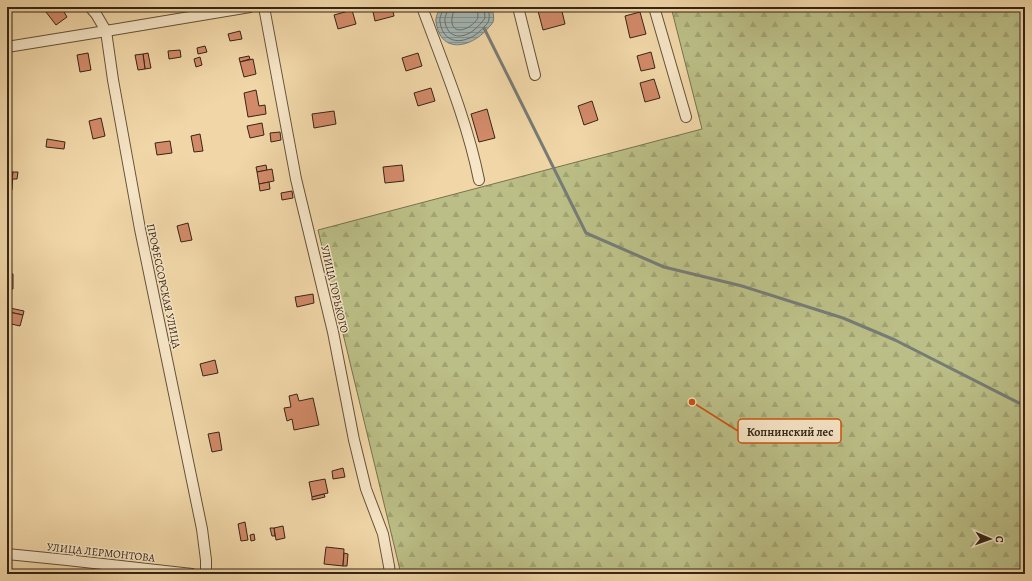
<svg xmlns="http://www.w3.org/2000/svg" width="1032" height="581" viewBox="0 0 1032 581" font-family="Alegreya,serif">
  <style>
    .forest { fill: url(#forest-firs); stroke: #78724e }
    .water { fill: url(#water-rules); stroke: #777c75 }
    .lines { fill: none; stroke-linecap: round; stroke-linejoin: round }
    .shore { stroke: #6c6e66; stroke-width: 1 }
    .stream { stroke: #777c75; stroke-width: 3 }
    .building { fill: #d28a69; stroke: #362516 }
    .minor-casing { stroke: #65523a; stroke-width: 12 }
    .minor { stroke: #f6e5c6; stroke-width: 10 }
    .labels { text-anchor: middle; stroke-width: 3; stroke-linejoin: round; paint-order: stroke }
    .street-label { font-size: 11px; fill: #362516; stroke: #f6e5c6 }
    .leader { fill: none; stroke: #cd510e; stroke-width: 1.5 }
    .callout-dot { fill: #cd510e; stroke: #f6e5c6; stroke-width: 1.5 }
    .callout { fill: #f6e5c6; stroke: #cd510e; stroke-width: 1.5 }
    .callout-label { font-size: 12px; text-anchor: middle; font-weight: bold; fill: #362516 }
  </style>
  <defs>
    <pattern id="forest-firs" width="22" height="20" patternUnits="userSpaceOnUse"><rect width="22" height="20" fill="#bbbe86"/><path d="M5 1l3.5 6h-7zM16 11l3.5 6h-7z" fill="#a1a373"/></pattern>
    <pattern id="water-rules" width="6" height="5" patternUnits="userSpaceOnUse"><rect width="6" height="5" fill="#a2b6b5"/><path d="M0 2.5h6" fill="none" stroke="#859492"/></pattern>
  </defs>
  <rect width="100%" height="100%" fill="#f1d7a8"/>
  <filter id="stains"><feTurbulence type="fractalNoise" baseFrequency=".005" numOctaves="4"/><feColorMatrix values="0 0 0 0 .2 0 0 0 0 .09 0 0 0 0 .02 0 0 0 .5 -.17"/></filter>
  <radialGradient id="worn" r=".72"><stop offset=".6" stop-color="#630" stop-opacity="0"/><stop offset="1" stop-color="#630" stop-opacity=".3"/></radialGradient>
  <polygon class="forest" points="671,7 1025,7 1025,574 401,574 318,230 702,129"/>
  <path class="water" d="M439,7H493C492,12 495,18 493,22C492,24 490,26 489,27C473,47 441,56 436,22C435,17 439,12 439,7Z"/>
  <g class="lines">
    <g class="shore">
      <path d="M443,7C443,12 439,17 440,22C444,49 471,43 484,27C486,25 489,22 489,19C490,16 488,11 489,7"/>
      <path d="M448,7C448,12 444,17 445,22C448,39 463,39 474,30C478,27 482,22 485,18L484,7"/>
      <path d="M454,7C454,12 451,18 452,23C455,38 476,25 478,17C478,14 477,10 478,7"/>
    </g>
    <polyline class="stream" points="484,28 586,233 664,267 742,286 843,318 895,340 1025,406"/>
  </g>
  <g class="building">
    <polygon points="54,7 61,7 67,17 56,25 46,12"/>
    <polygon points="372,7 392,7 394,16 375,21"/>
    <polygon points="537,7 561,7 565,24 543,30"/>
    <polygon points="352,10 356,24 338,29 334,15"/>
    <polygon points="640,12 646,34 630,38 625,16"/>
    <polygon points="240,31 242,39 230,41 228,34"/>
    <polygon points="205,46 207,52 198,54 197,48"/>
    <polygon points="180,50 181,57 169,59 168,51"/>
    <polygon points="651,52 655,68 641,71 637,56"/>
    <polygon points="88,53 91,70 80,72 77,55"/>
    <polygon points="148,53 151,68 145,69 143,54"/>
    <polygon points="418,53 422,66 406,71 402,58"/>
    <polygon points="143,54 145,69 138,70 135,55"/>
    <polygon points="249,56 250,59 240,62 239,58"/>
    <polygon points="200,57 202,65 196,67 194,59"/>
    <polygon points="253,59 256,74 244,77 240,62"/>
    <polygon points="654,79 660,98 645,102 640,83"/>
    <polygon points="431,88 435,101 418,106 414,93"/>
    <polygon points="256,90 259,106 265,105 266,114 248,117 244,93"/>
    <polygon points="592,101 598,120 584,125 578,106"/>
    <polygon points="487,109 495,138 479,142 471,114"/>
    <polygon points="334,111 336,124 314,128 312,114"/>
    <polygon points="101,118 105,136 93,139 89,121"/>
    <polygon points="262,123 264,135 250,138 247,126"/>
    <polygon points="280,132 281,140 271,142 270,133"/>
    <polygon points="200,134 203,151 194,152 191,136"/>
    <polygon points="47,139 65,142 64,149 46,147"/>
    <polygon points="170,141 172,153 157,155 155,143"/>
    <polygon points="266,165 267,170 257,172 256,167"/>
    <polygon points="402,165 404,181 385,183 383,167"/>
    <polygon points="272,169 274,181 259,184 257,172"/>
    <polygon points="7,171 13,172 12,190 7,189"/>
    <polygon points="13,172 18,172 17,179 12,179"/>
    <polygon points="269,182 270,189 260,191 259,184"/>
    <polygon points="292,191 293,198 282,200 281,193"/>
    <polygon points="188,223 192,240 181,242 177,226"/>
    <polygon points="7,273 13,274 13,289 7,289"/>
    <polygon points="313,294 314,303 297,307 295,297"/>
    <polygon points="10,308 24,311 23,315 9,312"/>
    <polygon points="9,312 23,315 20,326 7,323"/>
    <polygon points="215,360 218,373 203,376 200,364"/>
    <polygon points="297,394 299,401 313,398 319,425 294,430 292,419 287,421 284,408 291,407 289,396"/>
    <polygon points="219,432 222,450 212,452 208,434"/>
    <polygon points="343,468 345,477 333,479 332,471"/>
    <polygon points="325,479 328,493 312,497 309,482"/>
    <polygon points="324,494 325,497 312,500 312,497"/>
    <polygon points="245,522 248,540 241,541 238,524"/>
    <polygon points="283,526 285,538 276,540 274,528"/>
    <polygon points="270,528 274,528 275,536 272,536"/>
    <polygon points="254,534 255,540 251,541 250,535"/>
    <polygon points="326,547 344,549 343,566 324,564"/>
    <polygon points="344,553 348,554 347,566 343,566"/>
  </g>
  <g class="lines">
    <g class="minor-casing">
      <g id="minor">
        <polyline points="90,7 96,14 106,31 113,80 140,229 202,529 206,560 206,574"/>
        <polyline points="264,7 296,179 333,332 354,440 366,489 383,534 389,566 390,574"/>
        <path d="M422,7C443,64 467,120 479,180"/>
        <polyline points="518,7 535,75"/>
        <polyline points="654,7 686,117"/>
        <polyline points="7,47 106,31 250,7"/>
        <polyline points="7,554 67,560 192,574"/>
      </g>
    </g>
    <use href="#minor" class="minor"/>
  </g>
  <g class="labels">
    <g class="street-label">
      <text transform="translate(164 286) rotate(78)" y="4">ПРОФЕССОРСКАЯ УЛИЦА</text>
      <text transform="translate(335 289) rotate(77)" y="4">УЛИЦА ГОРЬКОГО</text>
      <text transform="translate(101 552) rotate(6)" y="4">УЛИЦА ЛЕРМОНТОВА</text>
    </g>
  </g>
  <path class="leader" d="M692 402L738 431"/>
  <circle class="callout-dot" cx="692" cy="402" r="4"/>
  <rect class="callout" x="738" y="419" width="103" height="24" rx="4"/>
  <g class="callout-label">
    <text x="790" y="436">Копнинский лес</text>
  </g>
  <rect width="1032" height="581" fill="none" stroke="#f1d7a8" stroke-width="24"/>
  <rect x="8" y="8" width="1016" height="565" fill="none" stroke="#362516" stroke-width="2"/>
  <rect x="12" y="12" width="1008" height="557" fill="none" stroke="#362516"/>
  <g transform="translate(990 539) rotate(92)" stroke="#f6e5c6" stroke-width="3" paint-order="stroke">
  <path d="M0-3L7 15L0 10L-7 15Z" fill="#362516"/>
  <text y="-6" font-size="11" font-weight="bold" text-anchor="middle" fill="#362516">С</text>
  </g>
  <rect width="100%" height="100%" filter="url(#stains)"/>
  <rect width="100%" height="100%" fill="url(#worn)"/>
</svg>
